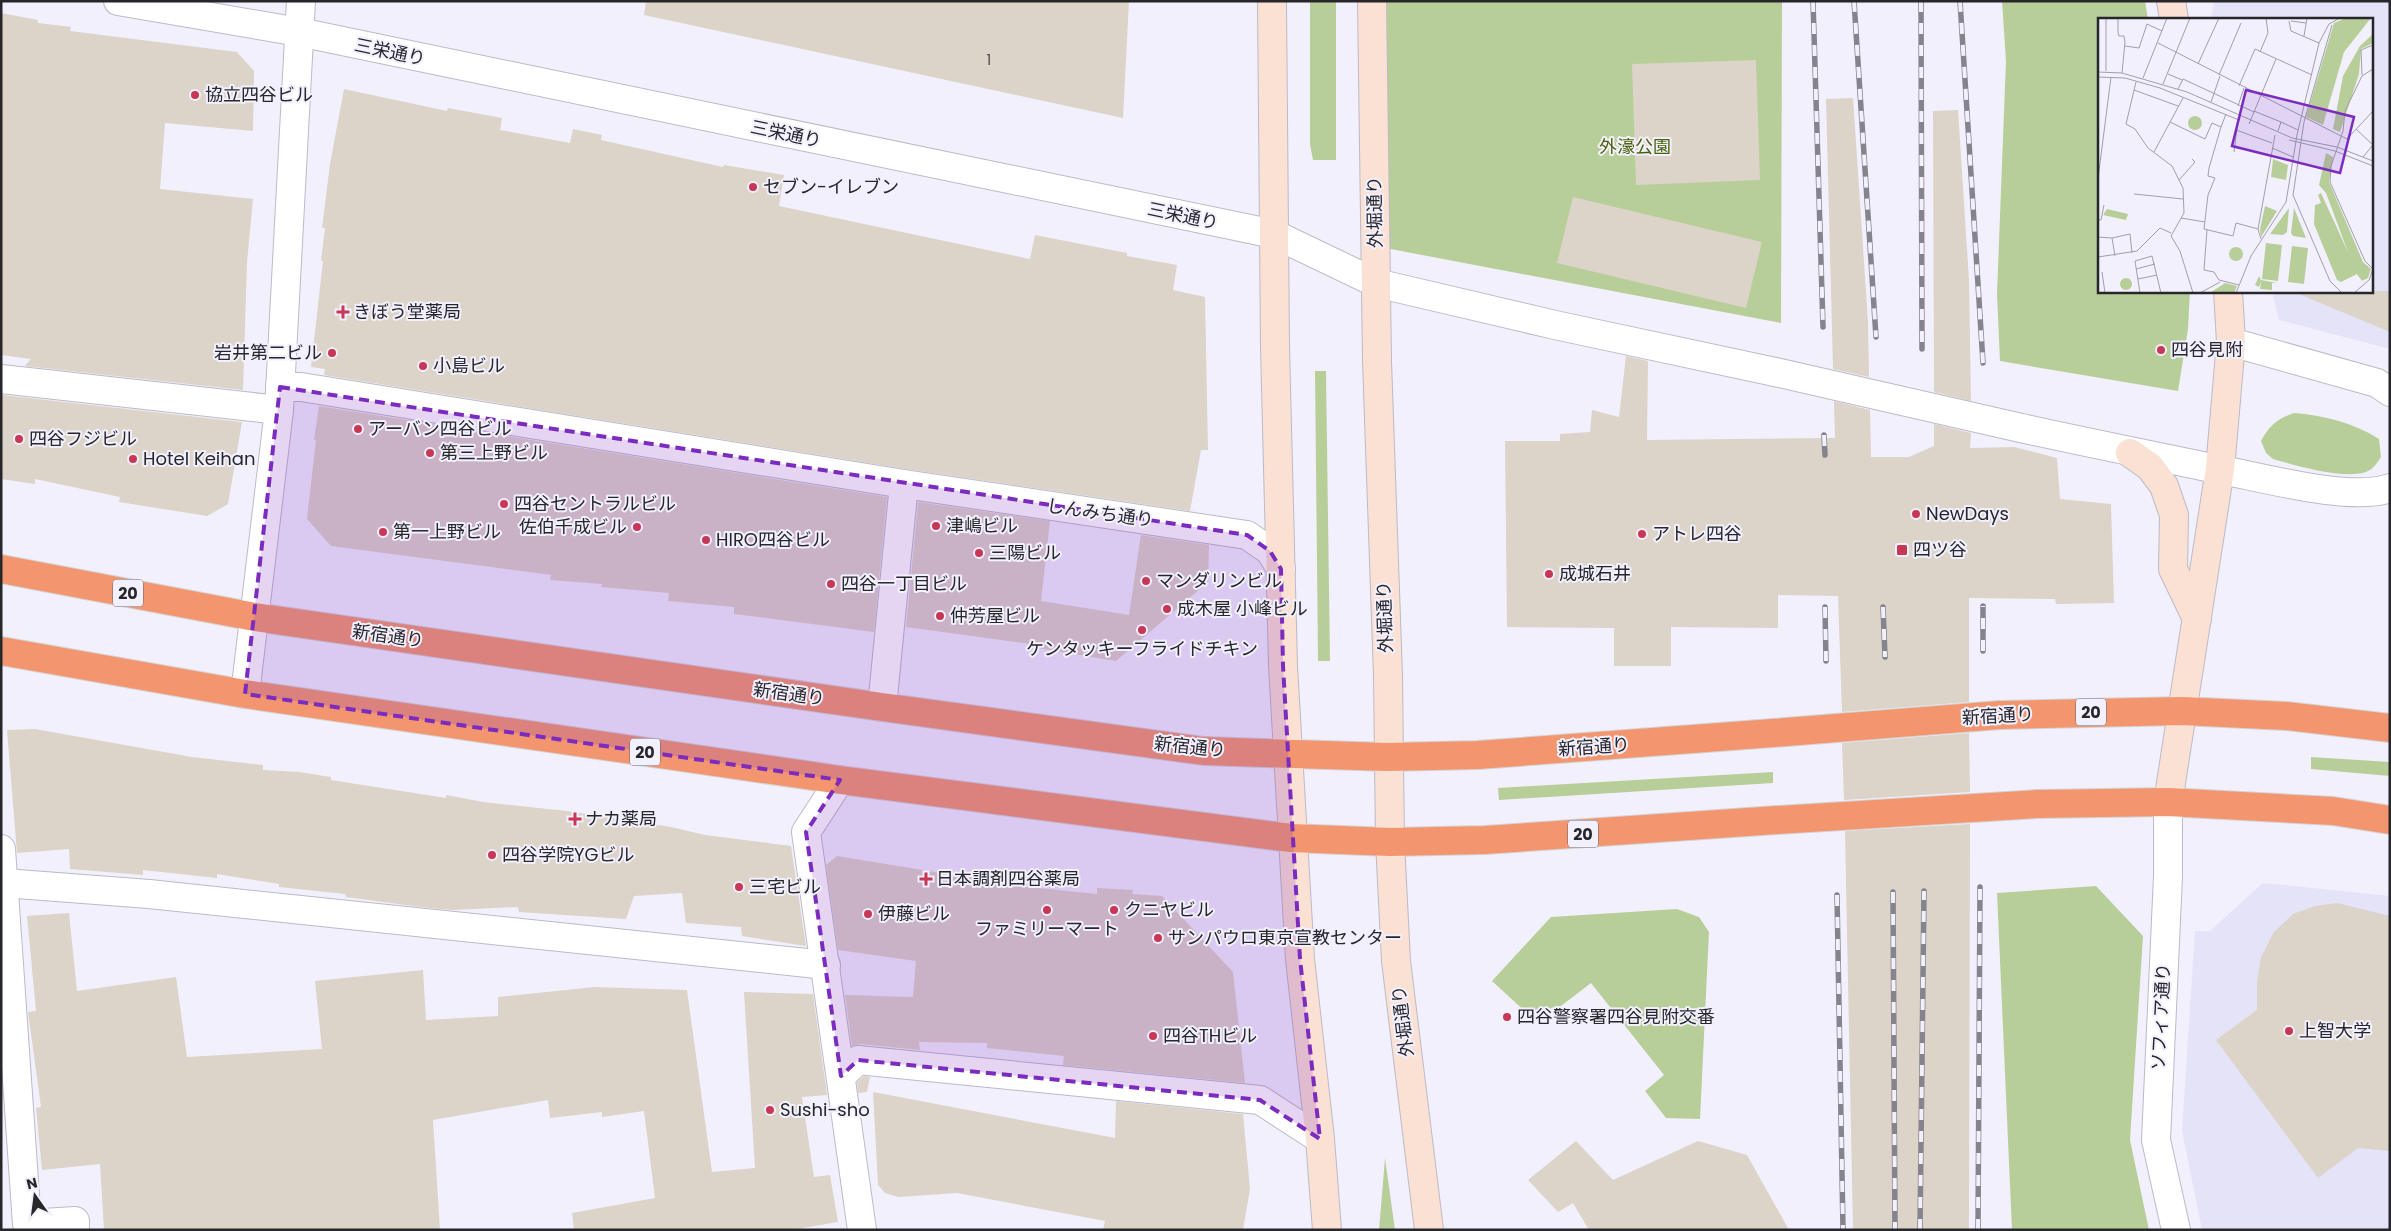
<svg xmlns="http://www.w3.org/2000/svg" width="2391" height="1231" viewBox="0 0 2391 1231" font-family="Poppins,'Noto Sans JP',sans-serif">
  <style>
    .built { fill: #e5e3f7 }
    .green { fill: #b8ce99 }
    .building { fill: #dcd3c9 }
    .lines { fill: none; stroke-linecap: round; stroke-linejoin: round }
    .street-casing { stroke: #bcbac7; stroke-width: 30 }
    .secondary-casing { stroke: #bcbac7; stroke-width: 30 }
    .highway-casing { stroke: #d4d4d5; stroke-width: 30 }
    .street { stroke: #fff; stroke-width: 28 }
    .secondary { stroke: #fbe0d4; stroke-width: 28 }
    .highway { stroke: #f3966f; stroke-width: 28 }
    .rail-casing { stroke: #85848d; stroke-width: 5.5 }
    .rail { stroke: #f2f0fd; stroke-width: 4; stroke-dasharray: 11; stroke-linecap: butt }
    .street-bridge-casing { stroke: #bcbac7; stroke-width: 30; stroke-linecap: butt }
    .highway-bridge-casing { stroke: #d4d4d5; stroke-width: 30; stroke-linecap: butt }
    .street-bridge { stroke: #fff; stroke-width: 28 }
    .highway-bridge { stroke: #f3966f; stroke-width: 28 }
    .marked { fill: #7b2cbf; fill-opacity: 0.2; stroke: #7b2cbf; stroke-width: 4; stroke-dasharray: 10 6; stroke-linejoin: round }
    .poi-dot { fill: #c83856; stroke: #f2f0fd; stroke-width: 2 }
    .labels { text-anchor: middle; stroke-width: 4; stroke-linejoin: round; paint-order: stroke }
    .number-label { font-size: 15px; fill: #545152 }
    .shield { fill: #f2f0fd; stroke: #63636a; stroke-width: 1 }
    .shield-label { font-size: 16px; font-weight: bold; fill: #26262b }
    .street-label { font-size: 18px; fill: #26262b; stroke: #f2f0fd }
    .poi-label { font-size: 18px; fill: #26262b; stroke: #f2f0fd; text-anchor: start }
    .park-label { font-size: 18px; fill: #476208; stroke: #f2f0fd }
    .inset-road { fill: none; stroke: #a09fa9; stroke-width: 1 }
    .view { fill: #7b2cbf; fill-opacity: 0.15; stroke: #7b2cbf; stroke-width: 2.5 }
    .inset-edge { fill: none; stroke: #26262b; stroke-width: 2.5 }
  </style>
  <rect width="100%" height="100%" fill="#f2f0fd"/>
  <g class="built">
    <polygon points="2214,1 2390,1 2390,349 2279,320 2272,291 2372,291 2372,19 2211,19"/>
    <polygon points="2263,883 2390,896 2390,1230 2202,1230 2182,1131 2195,931 2210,931"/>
  </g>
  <g class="green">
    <polygon points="1310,1 1336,1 1336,160 1313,160 1310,144"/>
    <polygon points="1376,1 1782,1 1781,323 1380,247"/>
    <polygon points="2002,1 2145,1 2148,19 2100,19 2100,291 2190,291 2188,329 2178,391 2000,361 1997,294 2006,61"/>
    <polygon points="1315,371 1326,371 1330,661 1318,661"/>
    <path d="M2294,413C2323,415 2354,423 2379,439L2381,457C2378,462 2373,469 2368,471C2348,481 2294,465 2273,459L2266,453L2261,441C2270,425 2277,419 2294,413Z"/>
    <polygon points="2311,757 2390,762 2390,776 2311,769"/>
    <polygon points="1773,772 1773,783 1499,800 1498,788"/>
    <polygon points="2096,886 2143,936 2130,1140 2149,1230 2012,1230 1997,893"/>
    <polygon points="1677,909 1699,917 1709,932 1700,1119 1666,1118 1645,1091 1664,1075 1591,983 1561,1006 1528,1014 1492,981 1551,917"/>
    <polygon points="1385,1158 1395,1230 1379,1230"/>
  </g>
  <g class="building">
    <polygon points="646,1 1129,1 1123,118 644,15"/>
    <polygon points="1,13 38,20 38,23 71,27 70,31 237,52 254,71 253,131 165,123 160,189 253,199 247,262 243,390 25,366 31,359 1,355"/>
    <polygon points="1756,60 1760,180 1636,185 1632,64"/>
    <polygon points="344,89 447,111 448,108 502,118 500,130 570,143 573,129 602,135 601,140 723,167 724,165 784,175 779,206 1030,259 1035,235 1127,253 1127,256 1177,265 1173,290 1205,297 1208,450 1201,450 1190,511 906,469 324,375 325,369 311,367 323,261 321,261 325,228 322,228 330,164"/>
    <polygon points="1853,98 1868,322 1869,377 1833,369 1826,99"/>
    <polygon points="1958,110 1969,280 1971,401 1934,392 1933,111"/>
    <polygon points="1573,197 1762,242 1746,308 1557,263"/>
    <polygon points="2390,291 2390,332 2294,292 2294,291"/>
    <polygon points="1626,356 1648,361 1647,440 1835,438 1834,401 1870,410 1871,457 1909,457 1934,446 1934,424 1971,433 1970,448 2014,447 2057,458 2060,499 2111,504 2114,603 2056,604 2055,599 1969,598 1969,702 1842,712 1838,596 1778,595 1778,628 1671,627 1671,666 1614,666 1614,628 1507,627 1505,441 1560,441 1560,434 1590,432 1592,410 1619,417"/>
    <polygon points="2,395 242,422 228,504 207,516 119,502 120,497 35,479 35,484 1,479"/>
    <polygon points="319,406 887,497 874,632 734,614 734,607 668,601 669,593 601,587 602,584 550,580 551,575 331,546 307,519 316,440 314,440"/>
    <polygon points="918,502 1050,521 1041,601 1129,615 1141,535 1209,545 1208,582 1116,661 1038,648 1039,645 906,627"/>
    <polygon points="35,729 192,757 263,765 263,770 299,772 331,777 331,780 446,798 446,795 483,802 567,811 671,827 705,835 791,846 806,946 742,936 741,927 686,923 682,893 634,896 626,919 519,912 518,907 452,910 420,907 346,897 345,894 279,887 279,884 217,874 217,878 143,870 143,875 70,869 69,849 17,853 7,730"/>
    <polygon points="1969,733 1970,792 1844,800 1842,743"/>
    <polygon points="1970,824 1969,1230 1853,1230 1845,831"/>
    <polygon points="837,856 965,877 1008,881 1008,885 1097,894 1097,888 1133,890 1132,894 1162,896 1233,972 1245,1083 1063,1065 1064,1056 987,1048 987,1043 919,1042 920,1050 860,1044 852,1046 845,995 913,997 916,961 838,950 826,865"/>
    <polygon points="2337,903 2390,916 2390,1151 2358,1148 2318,1178 2216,1040 2257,1010 2257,981 2261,957 2274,932 2293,914 2315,906"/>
    <polygon points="69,913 77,991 176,977 187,1057 322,1049 315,981 423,970 426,1020 498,1016 498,997 595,987 687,990 712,1172 755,1168 744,992 813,994 827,1095 802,1097 814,1177 830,1175 838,1222 791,1230 574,1230 572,1213 655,1198 644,1111 602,1117 602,1112 550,1118 548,1100 433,1120 440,1230 104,1230 100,1164 42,1170 36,1108 41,1107 28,1012 36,1011 27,916"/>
    <polygon points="864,1076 870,1077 867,1092 858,1093 857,1082"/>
    <polygon points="873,1092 1115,1138 1116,1101 1243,1114 1250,1189 1243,1230 1103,1230 1105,1221 957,1193 898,1197 885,1193 878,1185"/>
    <polygon points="1576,1141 1613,1180 1698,1141 1747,1155 1789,1230 1589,1230 1573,1203 1558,1212 1528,1180"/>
  </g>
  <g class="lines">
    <g class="street-casing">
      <g id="street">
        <polyline points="118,1 299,32 1274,234 1376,283 1555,325 1775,372"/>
        <polyline points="2231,342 2377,383 2390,392"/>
        <polyline points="1,379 279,410"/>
        <polyline points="280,387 301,387 904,484 882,707"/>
        <path d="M2021,428C2088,443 2155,456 2222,470C2264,478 2351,502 2390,488"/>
        <polyline points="904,484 1247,535 1270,551 1281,569"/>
        <polyline points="245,694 279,410 301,1"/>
        <polyline points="840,780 806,832 862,1230"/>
        <polyline points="2168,802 2168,876 2156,1140 2176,1230"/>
        <polyline points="1,849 27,1224 75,1221 75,1230"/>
        <polyline points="4,883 149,894 826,965"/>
        <polyline points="841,1076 858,1060 1260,1100 1320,1139"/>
      </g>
    </g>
    <g class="secondary-casing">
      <g id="secondary">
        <polyline points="1272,1 1275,347 1283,666 1300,959 1320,1139 1327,1230"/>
        <polyline points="1372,1 1377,361 1388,676 1390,842 1396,961 1429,1230"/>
        <polyline points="2171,1 2174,19"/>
        <polyline points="2130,453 2150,467 2164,486 2174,515 2173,569 2197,619"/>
        <polyline points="2168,802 2220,469 2231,342 2228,291"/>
      </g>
    </g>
    <g class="highway-casing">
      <g id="highway">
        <polyline points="1,569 255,617 882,707 1204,751 1388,757 1478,755 1773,733"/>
        <polyline points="1,651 245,694 840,780 1291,838 1390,842 1485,840 1777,820"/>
        <polyline points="2000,715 2182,711 2286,716 2390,728"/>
        <polyline points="2037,804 2168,802 2333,811 2390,820"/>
      </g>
    </g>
    <use href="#street" class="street"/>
    <use href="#secondary" class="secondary"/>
    <use href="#highway" class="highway"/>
    <g class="rail-casing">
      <g id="rail">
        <polyline points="1813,1 1823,327"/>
        <polyline points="1854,1 1876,337"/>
        <polyline points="1921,1 1922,349"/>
        <polyline points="1960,1 1983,363"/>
        <polyline points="1824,435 1825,455"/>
        <polyline points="1825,607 1826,661"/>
        <polyline points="1883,607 1885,657"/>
        <polyline points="1983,651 1983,606"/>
        <polyline points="1893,892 1895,1230"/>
        <polyline points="1837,895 1843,1230"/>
        <polyline points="1920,1230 1924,891"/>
        <polyline points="1978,1230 1980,887"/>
      </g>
    </g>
    <use href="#rail" class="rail"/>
    <g class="street-bridge-casing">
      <polyline id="street-bridge" points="1775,372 2021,428"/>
    </g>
    <g class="highway-bridge-casing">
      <g id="highway-bridge">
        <polyline points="1773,733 2000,715"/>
        <polyline points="1777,820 2037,804"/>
      </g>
    </g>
    <use href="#street-bridge" class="street-bridge"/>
    <use href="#highway-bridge" class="highway-bridge"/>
  </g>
  <path class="marked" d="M280,387L1247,535L1270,551L1281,569L1283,666L1300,959L1320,1139L1260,1100L858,1060L841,1076L806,832L840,780L245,694Z"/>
  <g class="poi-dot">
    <circle cx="195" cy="95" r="5"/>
    <circle cx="753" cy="187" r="5"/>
    <path d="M340.5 304.5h5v5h5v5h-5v5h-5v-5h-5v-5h5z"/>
    <circle cx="2161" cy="350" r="5"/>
    <circle cx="332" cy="353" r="5"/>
    <circle cx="423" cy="366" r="5"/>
    <circle cx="358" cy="429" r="5"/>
    <circle cx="19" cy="439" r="5"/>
    <circle cx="430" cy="453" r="5"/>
    <circle cx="133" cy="459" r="5"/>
    <circle cx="504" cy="504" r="5"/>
    <circle cx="1916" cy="514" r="5"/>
    <circle cx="936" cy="526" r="5"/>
    <circle cx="637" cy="527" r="5"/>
    <circle cx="383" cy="532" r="5"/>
    <circle cx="1642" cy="534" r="5"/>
    <circle cx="706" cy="540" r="5"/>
    <rect x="1896" y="544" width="12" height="12" rx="2.5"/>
    <circle cx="979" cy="553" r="5"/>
    <circle cx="1549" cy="574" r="5"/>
    <circle cx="1146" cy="581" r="5"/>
    <circle cx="831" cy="584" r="5"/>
    <circle cx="1167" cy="609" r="5"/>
    <circle cx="940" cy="616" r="5"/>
    <circle cx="1142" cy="630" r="5"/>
    <path d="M572.5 811.5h5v5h5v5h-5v5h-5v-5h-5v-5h5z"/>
    <circle cx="492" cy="855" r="5"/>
    <path d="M923.5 871.5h5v5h5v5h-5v5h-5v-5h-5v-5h5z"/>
    <circle cx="739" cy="887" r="5"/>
    <circle cx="1047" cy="910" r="5"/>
    <circle cx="1114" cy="910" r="5"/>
    <circle cx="868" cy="914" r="5"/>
    <circle cx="1158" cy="938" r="5"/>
    <circle cx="1507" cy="1017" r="5"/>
    <circle cx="2289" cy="1031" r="5"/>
    <circle cx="1153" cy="1036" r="5"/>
    <circle cx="770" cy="1110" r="5"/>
  </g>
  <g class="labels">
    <g class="number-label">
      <text x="989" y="65">1</text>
    </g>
    <g class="shield">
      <rect x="113" y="579.5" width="30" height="27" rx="4"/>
      <rect x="2076" y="698.5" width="30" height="27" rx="4"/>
      <rect x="630" y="738.5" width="30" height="27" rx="4"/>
      <rect x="1568" y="820.5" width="30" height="27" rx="4"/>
    </g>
    <g class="shield-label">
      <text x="128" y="599">20</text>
      <text x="2091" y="718">20</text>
      <text x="645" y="758">20</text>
      <text x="1583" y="840">20</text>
    </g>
    <g class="street-label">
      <text transform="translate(390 52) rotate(12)" y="6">三栄通り</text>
      <text transform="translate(786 134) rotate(12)" y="6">三栄通り</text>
      <text transform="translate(1375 212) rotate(-91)" y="6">外堀通り</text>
      <text transform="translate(1183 216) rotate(12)" y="6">三栄通り</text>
      <text transform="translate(1100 513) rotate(8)" y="6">しんみち通り</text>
      <text transform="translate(1385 617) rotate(-92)" y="6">外堀通り</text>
      <text transform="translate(388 636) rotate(8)" y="6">新宿通り</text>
      <text transform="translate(789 694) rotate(8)" y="6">新宿通り</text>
      <text transform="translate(1998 716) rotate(-3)" y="6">新宿通り</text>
      <text transform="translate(1190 747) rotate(6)" y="6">新宿通り</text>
      <text transform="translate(1594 747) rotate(-4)" y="6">新宿通り</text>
      <text transform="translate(2161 1017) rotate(-87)" y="6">ソフィア通り</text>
      <text transform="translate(1403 1021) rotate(-97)" y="6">外堀通り</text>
    </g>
    <g class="poi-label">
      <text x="205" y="101">協立四谷ビル</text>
      <text x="763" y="193">セブン-イレブン</text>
      <text x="353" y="318">きぼう堂薬局</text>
      <text x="2171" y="356">四谷見附</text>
      <text x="322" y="359" text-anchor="end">岩井第二ビル</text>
      <text x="433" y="372">小島ビル</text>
      <text x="368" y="435">アーバン四谷ビル</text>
      <text x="29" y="445">四谷フジビル</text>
      <text x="440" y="459">第三上野ビル</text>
      <text x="143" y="465">Hotel Keihan</text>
      <text x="514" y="510">四谷セントラルビル</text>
      <text x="1926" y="520">NewDays</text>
      <text x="946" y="532">津嶋ビル</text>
      <text x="627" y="533" text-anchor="end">佐伯千成ビル</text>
      <text x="393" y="538">第一上野ビル</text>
      <text x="1652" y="540">アトレ四谷</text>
      <text x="716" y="546">HIRO四谷ビル</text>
      <text x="1913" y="556">四ツ谷</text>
      <text x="989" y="559">三陽ビル</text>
      <text x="1559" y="580">成城石井</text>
      <text x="1156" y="587">マンダリンビル</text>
      <text x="841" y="590">四谷一丁目ビル</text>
      <text x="1177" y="615">成木屋 小峰ビル</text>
      <text x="950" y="622">仲芳屋ビル</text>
      <text x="1142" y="655" text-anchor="middle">ケンタッキーフライドチキン</text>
      <text x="585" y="825">ナカ薬局</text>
      <text x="502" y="861">四谷学院YGビル</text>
      <text x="936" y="885">日本調剤四谷薬局</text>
      <text x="749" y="893">三宅ビル</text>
      <text x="1124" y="916">クニヤビル</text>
      <text x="878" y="920">伊藤ビル</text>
      <text x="1047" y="935" text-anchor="middle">ファミリーマート</text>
      <text x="1168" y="944">サンパウロ東京宣教センター</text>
      <text x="1517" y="1023">四谷警察署四谷見附交番</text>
      <text x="2299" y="1037">上智大学</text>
      <text x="1163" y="1042">四谷THビル</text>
      <text x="780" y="1116">Sushi-sho</text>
    </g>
    <g class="park-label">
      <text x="1635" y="153">外濠公園</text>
    </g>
  </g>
  <g transform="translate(2098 18)">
    <rect width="275" height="275" fill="#f2f0fd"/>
    <path d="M248,0H273L246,34L225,107L208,99L236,5ZM275,16V25L263,31L261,56L242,114L235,111L245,58L262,28ZM90 105a7 7 0 1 1 14 0a7 7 0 1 1-14 0ZM228,135L235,139L231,164L265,244L273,251L270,260L264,263L259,256L243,264L239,262L216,206L217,187L223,185L220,177L223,175L250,234L228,175L221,167ZM175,141L190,147L188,162L173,159ZM167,188L179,193L163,219L162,211ZM191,190L189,214L185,217L172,216ZM196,190L208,220L195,218L193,215ZM9,191L30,196L28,202L5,197ZM168,225L184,227L180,263L164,261ZM194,228L210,230L206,266L190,264ZM131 236a7 7 0 1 1 14 0a7 7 0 1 1-14 0ZM161,258L163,262L179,265H174V272L162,271L163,263L161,269L157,267ZM22 266a6 6 0 1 1 12 0a6 6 0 1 1-12 0ZM127,265L139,268L136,275H112Z" fill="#b8ce99"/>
    <path class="inset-road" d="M8,0V53M20,0V14L21,18H26L27,24L24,55M191,3L193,13L221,25M193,3L208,5M234,7L206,104L195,177L232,263L244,275M206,18L209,0M60,25L249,121L275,93M27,28L41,30L49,6L64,13M162,34L170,15L168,0M100,46L121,0M0,54L24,55L89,74L194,120L239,129L275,143M70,56L84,62M121,57L143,5M264,57L263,32L275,27M0,59L27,60L62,70L141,102M45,60L69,0M38,64L28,106L37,111L50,130L74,148L85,170L86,195L73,218L82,233L95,275M65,66L92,0M141,68L157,31L214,57M80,71L85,61L156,94M36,72L80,88M113,84L122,58M140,88L146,70M156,93L183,104L180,113M72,104L107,121L114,105L123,109L128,96M183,104L200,112M151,106L178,41M123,109L111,150L110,158L117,160L110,177L106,211L135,218L138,205L160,211M258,111L275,127M138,112L174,125M191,122L237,133L275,148M174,130L195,139M56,134L85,80M136,134L140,102M265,139L275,127M0,161L13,59M81,162L97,144L94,141M36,176L85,181M83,200L107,204M0,202H3L6,187M109,212L106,252L116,254L121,262L141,267M0,219L14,220L32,216L34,235M14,220L17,238M163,221L160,211L177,117M0,239L39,233L62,210L73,215M38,251L57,246M275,251L267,243L232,164L233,148L245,113L247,93L264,58L275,51M4,254L7,275M40,261L59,257M42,275L37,243L54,238L63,275M102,275L122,264M138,275L153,238L188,184L199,117L221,25L231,6L242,0M256,275L271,262L275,251"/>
    <path class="view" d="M148,72L256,99L242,155L134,128Z"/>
    <rect width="275" height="275" class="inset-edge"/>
  </g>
  <rect width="2391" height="1231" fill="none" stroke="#26262b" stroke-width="5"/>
  <g transform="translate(35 1196) rotate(346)" stroke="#f2f0fd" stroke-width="4" paint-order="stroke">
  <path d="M0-4L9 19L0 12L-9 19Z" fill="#26262b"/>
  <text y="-8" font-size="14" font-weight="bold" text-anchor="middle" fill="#26262b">N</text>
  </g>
</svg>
